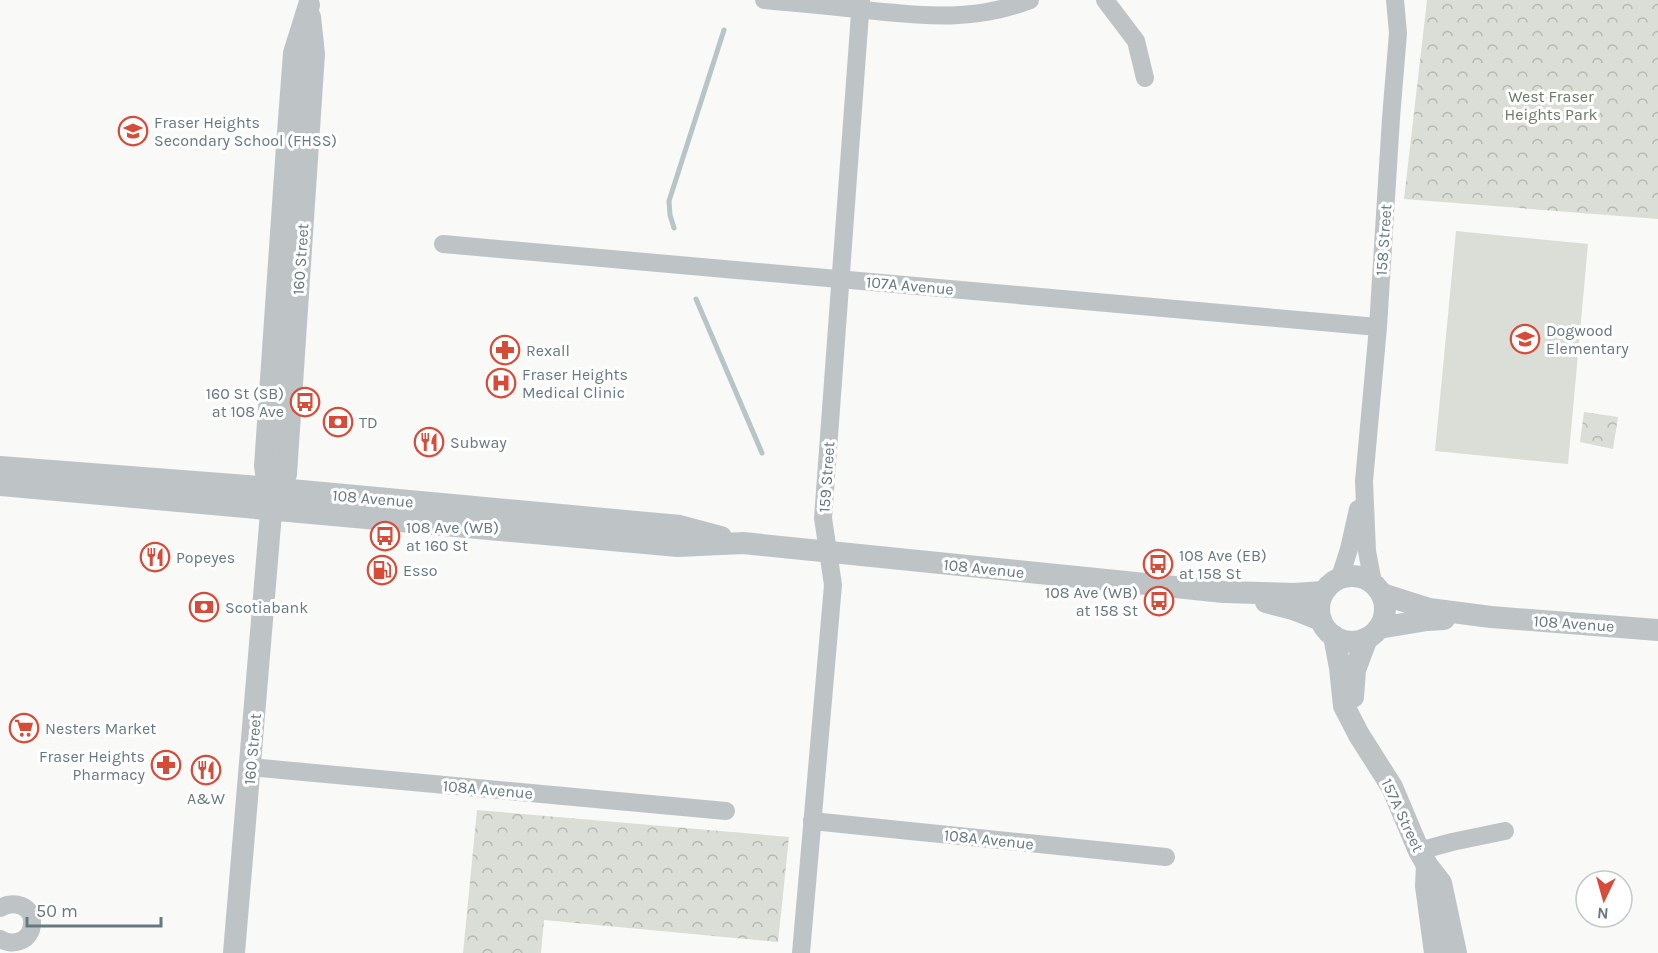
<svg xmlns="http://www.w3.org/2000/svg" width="1658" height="953" viewBox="0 0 1658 953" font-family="Karla,sans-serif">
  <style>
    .forest { fill: url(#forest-crowns) }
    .pitch { fill: #daded7 }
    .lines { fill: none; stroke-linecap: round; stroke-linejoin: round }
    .stream { stroke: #b8c5c8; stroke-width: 5 }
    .minor { stroke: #bec4c6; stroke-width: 18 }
    .tertiary { stroke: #bec4c6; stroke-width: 22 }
    .labels { text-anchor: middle; stroke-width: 6; stroke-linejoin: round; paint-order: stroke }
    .park-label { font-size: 16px; fill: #6a7865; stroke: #fff }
    .poi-label { font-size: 16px; fill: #667880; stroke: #fff; text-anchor: start }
    .street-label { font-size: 16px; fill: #667880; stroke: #fff }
  </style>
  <defs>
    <pattern id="forest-crowns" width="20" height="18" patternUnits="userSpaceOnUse" patternTransform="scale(1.5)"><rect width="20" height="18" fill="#daded7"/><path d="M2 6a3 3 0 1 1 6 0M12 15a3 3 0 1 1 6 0" fill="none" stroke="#b5b9b4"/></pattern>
  </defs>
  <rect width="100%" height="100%" fill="#f9f9f7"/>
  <g class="forest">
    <polygon points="1427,0 1658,0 1658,219 1404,199"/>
    <polygon points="1584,412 1618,417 1613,449 1580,442"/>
    <polygon points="477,810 789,837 778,942 544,920 541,953 463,953"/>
  </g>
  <polygon class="pitch" points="1456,231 1588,244 1568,464 1435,451"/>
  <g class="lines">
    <g class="stream">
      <polyline points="674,228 670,215 669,201 724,30"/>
      <polyline points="696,299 762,453"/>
    </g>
    <g class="minor">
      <path d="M764,0C798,3 831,6 865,10C924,16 973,22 1030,0"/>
      <polyline points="1105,0 1136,41 1145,78"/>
      <polyline points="443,244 1378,327"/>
      <polyline points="1340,577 1349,549 1358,509"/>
      <polyline points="1373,583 1367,551 1364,481 1378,327 1391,118 1398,33 1395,0"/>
      <polyline points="250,767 726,811"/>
      <polyline points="812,821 1166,857"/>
      <polyline points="1419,851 1452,842 1505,831"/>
      <path d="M0,908C13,900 33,905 32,923C32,941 13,947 0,939"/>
      <polyline points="801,953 833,585 823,518 861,0"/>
    </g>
    <g class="tertiary">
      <polyline points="0,467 247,486 680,526 721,537"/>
      <polyline points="0,485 678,546 743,543 1224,592 1294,594 1323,592"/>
      <polyline points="274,503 286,474 314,54 310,17"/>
      <circle cx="1352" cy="609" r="33"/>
      <polyline points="1382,594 1429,609 1491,617 1658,630"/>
      <polyline points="1266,602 1293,609 1321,620"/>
      <polyline points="1379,628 1427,620 1444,619"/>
      <polyline points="1334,636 1340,668 1344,706 1359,735 1392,787 1419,851 1427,865 1441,883 1456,953"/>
      <polyline points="1353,697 1355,670 1367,638"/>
      <polyline points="1427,865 1426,886 1435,953"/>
      <polyline points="234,953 270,525 271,509 265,466 287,146 294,53 309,5"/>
    </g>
  </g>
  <defs>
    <g id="school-ring" transform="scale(1.5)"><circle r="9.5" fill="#fff" stroke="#d74b39" stroke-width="1.5"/><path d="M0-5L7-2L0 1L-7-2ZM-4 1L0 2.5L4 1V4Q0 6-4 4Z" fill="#d74b39"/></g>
    <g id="pharmacy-ring" transform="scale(1.5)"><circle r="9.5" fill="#fff" stroke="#d74b39" stroke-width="1.5"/><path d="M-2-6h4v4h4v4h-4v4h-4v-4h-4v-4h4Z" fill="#d74b39"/></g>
    <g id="hospital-ring" transform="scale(1.5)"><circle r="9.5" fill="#fff" stroke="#d74b39" stroke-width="1.5"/><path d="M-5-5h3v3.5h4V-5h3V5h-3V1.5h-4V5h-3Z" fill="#d74b39"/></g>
    <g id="bus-ring" transform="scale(1.5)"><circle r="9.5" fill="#fff" stroke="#d74b39" stroke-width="1.5"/><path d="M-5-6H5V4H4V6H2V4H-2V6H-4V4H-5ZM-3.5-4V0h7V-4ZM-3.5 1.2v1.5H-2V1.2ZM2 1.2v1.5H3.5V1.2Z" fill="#d74b39"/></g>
    <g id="bank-ring" transform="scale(1.5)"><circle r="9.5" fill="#fff" stroke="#d74b39" stroke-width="1.5"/><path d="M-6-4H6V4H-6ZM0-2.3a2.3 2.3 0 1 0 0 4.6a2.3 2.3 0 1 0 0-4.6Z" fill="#d74b39"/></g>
    <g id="restaurant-ring" transform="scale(1.5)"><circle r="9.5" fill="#fff" stroke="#d74b39" stroke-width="1.5"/><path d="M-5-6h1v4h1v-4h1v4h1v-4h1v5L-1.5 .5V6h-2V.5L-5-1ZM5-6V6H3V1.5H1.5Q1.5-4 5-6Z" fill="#d74b39"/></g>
    <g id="fuel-ring" transform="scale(1.5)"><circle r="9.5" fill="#fff" stroke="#d74b39" stroke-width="1.5"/><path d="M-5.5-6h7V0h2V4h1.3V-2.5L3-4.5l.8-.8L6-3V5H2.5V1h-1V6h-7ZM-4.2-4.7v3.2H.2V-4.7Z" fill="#d74b39"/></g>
    <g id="supermarket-ring" transform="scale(1.5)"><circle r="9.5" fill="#fff" stroke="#d74b39" stroke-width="1.5"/><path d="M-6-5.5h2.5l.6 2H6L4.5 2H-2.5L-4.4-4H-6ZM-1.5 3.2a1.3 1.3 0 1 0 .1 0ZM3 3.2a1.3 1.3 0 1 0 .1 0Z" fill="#d74b39"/></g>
  </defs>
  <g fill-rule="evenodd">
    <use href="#school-ring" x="133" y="131"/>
    <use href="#school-ring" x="1525" y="339"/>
    <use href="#pharmacy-ring" x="505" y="350"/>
    <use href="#hospital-ring" x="501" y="383"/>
    <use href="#bus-ring" x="305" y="402"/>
    <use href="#bank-ring" x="338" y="422"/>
    <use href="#restaurant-ring" x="429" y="442"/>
    <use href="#bus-ring" x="385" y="536"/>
    <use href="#restaurant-ring" x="155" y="557"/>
    <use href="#bus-ring" x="1158" y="564"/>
    <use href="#fuel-ring" x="382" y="570"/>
    <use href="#bus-ring" x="1159" y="601"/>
    <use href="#bank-ring" x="204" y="607"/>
    <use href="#supermarket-ring" x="24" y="728"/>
    <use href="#pharmacy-ring" x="166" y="765"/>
    <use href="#restaurant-ring" x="206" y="770"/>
  </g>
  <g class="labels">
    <g class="park-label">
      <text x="1551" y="102">West Fraser<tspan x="1551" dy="18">Heights Park</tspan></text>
    </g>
    <g class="poi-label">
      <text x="154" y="128">Fraser Heights<tspan x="154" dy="18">Secondary School (FHSS)</tspan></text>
      <text x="1546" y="336">Dogwood<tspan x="1546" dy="18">Elementary</tspan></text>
      <text x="526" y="356">Rexall</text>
      <text x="522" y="380">Fraser Heights<tspan x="522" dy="18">Medical Clinic</tspan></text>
      <text x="284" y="399" text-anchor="end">160 St (SB)<tspan x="284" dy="18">at 108 Ave</tspan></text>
      <text x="359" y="428">TD</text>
      <text x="450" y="448">Subway</text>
      <text x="406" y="533">108 Ave (WB)<tspan x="406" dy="18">at 160 St</tspan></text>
      <text x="1179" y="561">108 Ave (EB)<tspan x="1179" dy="18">at 158 St</tspan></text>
      <text x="176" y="563">Popeyes</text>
      <text x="403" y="576">Esso</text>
      <text x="1138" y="598" text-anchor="end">108 Ave (WB)<tspan x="1138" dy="18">at 158 St</tspan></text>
      <text x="225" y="613">Scotiabank</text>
      <text x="45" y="734">Nesters Market</text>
      <text x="145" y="762" text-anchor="end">Fraser Heights<tspan x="145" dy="18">Pharmacy</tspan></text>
      <text x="206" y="804" text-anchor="middle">A&amp;W</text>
    </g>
    <g class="street-label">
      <text transform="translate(1383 240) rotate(-86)" y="6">158 Street</text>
      <text transform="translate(300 259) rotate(-86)" y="6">160 Street</text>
      <text transform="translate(910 285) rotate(5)" y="6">107A Avenue</text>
      <text transform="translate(826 477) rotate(-86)" y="6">159 Street</text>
      <text transform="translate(373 498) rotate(5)" y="6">108 Avenue</text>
      <text transform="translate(984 568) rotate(6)" y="6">108 Avenue</text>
      <text transform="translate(1574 623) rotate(4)" y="6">108 Avenue</text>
      <text transform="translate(252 749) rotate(-85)" y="6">160 Street</text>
      <text transform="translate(488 789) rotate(5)" y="6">108A Avenue</text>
      <text transform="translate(1403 815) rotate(65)" y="6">157A Street</text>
      <text transform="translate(989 839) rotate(6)" y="6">108A Avenue</text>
    </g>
  </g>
  <g transform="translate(1604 899) rotate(185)"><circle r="28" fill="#ffffff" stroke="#c2c9cc" stroke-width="1.5"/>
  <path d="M0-4.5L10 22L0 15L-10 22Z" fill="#d74b39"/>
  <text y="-9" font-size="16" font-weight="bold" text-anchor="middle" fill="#667880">N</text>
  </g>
  <path d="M27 917v9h134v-9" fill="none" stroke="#667880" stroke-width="3"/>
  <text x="36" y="917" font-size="18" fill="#667880" stroke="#ffffff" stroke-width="4.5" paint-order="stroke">50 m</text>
</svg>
